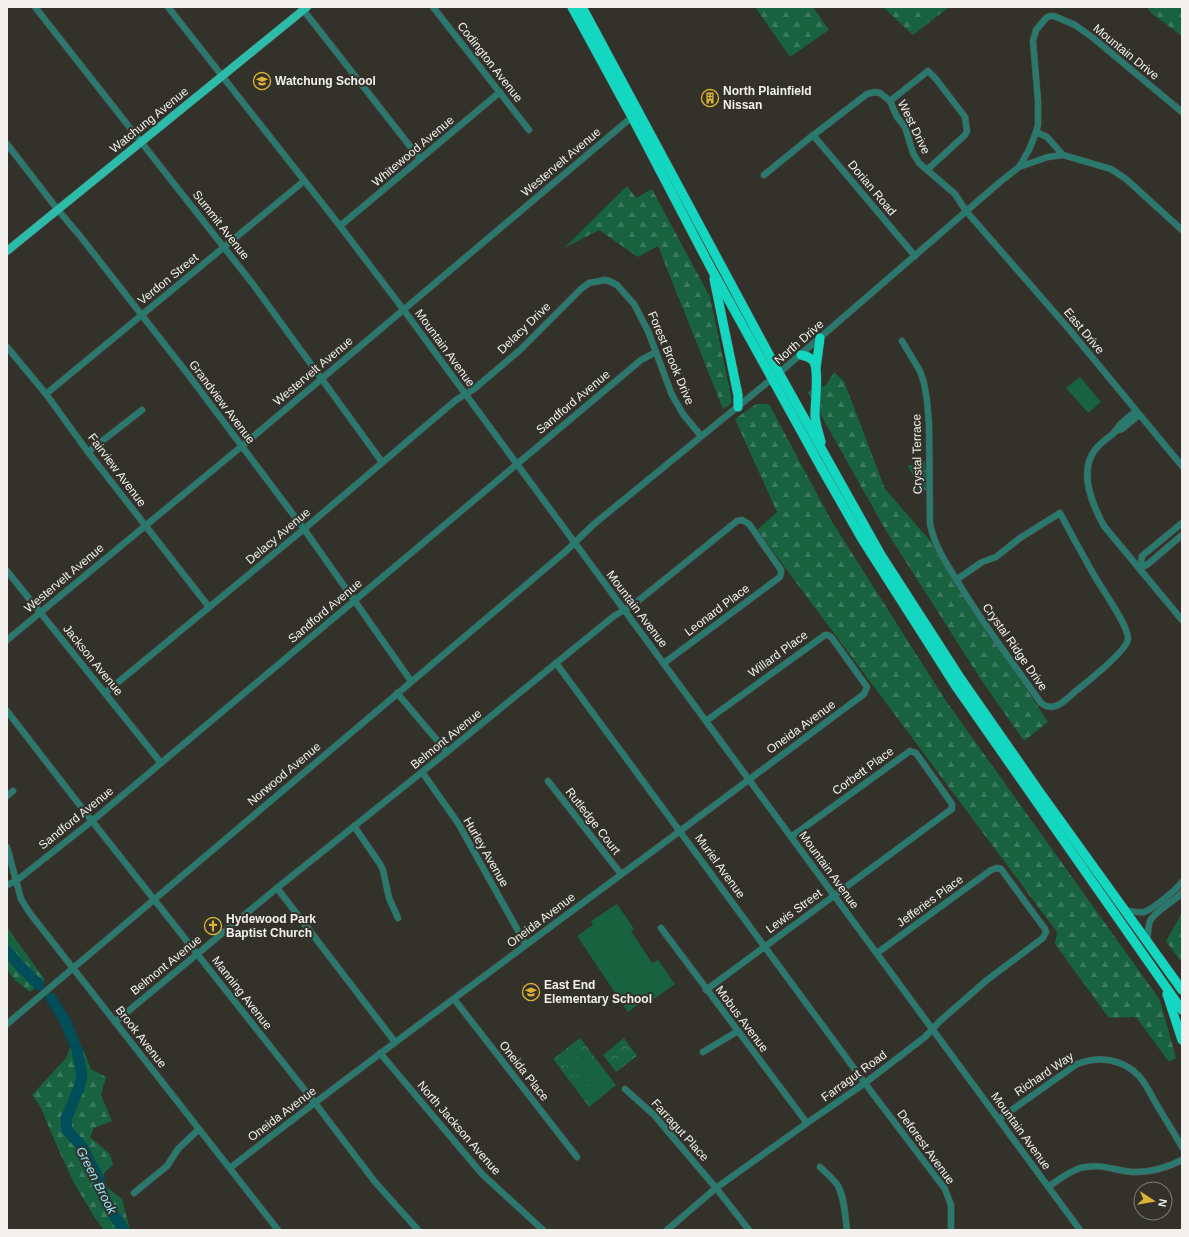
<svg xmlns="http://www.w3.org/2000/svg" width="1189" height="1237" viewBox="0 0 1189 1237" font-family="Helvetica,sans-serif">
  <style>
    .forest { fill: url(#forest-firs) }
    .park { fill: url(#park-crowns) }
    .pitch { fill: #186240 }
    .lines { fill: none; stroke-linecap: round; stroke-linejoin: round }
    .river { stroke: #004e5a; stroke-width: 11 }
    .minor-casing { stroke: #515049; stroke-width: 7 }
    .major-casing { stroke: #515049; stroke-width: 9 }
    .highway-casing { stroke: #515049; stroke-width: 10 }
    .minor { stroke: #2a796e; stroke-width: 6 }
    .major { stroke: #2ebcaa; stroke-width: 8 }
    .highway { stroke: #14d7c1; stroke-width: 9 }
    .labels { text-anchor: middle; stroke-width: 4; stroke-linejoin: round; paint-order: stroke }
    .street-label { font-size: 12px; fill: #f2f1ed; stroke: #32312a }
    .poi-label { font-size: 12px; font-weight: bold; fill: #f2f1ed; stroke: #32312a; text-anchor: start }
    .water-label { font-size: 13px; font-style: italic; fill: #8fe5f6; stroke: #32312a }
  </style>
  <defs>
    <pattern id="forest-firs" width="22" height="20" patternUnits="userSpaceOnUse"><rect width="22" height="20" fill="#186240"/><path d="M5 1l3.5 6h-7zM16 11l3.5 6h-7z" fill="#3a795c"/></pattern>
    <pattern id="park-crowns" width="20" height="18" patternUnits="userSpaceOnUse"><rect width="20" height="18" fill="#186240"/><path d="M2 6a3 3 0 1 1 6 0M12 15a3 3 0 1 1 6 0" fill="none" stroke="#3a795c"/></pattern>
  </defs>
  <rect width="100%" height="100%" fill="#32312a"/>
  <g class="forest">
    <polygon points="755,7 813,7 829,30 790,57"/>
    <polygon points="883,7 949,7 913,35"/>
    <polygon points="1147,7 1182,7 1182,36 1151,13"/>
    <polygon points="627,186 636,198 652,189 710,297 732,401 728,406 723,409 658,246 638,257 599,230 564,248"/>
    <polygon points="834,372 844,381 885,489 934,545 1048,722 1024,741 980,678 885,529 808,392 826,385"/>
    <polygon points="756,404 769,404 831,520 946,701 1160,1000 1176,1058 1169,1062 1136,1017 1109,1018 1055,944 1057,932 757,530 777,512 735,419"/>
    <polygon points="1182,913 1182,963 1166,941"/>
    <polygon points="7,927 45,980 30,992 15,980 7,970"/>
    <polygon points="70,1047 83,1049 91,1069 106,1077 101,1095 112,1121 94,1128 90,1137 110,1154 113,1165 103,1174 107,1187 122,1199 130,1230 104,1230 95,1218 74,1183 56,1144 41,1108 32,1095 66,1058"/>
  </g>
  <g class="park">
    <polygon points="925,461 927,489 915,495 912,489 918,485 908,466"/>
    <polygon points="580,1038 616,1085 589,1107 553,1059"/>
    <polygon points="624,1038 637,1056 616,1072 603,1055"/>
  </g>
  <g class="pitch">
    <polygon points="1080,377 1101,402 1088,413 1066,388"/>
    <polygon points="617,904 634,929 631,931 652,963 658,960 675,984 651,1001 648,997 628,1012 577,936 593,925 591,921"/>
    <polygon points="578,1044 584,1052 566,1066 560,1058"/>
    <polygon points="586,1055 593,1063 575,1077 569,1068"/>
    <polygon points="594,1066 601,1074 583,1088 577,1080"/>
    <polygon points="603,1077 609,1085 591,1099 585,1091"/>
  </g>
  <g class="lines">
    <g class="river">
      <polyline points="7,951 18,964 39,985"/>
      <polyline points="51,998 65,1021 77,1050 82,1075 79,1088 66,1119 67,1130 83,1148 98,1177 104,1198 117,1220 124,1230"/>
    </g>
    <g class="minor-casing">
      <g id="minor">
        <polyline points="35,7 252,283 382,462"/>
        <polyline points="168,7 340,226 403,309 1080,1230"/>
        <polyline points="301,7 420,159"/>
        <polyline points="433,7 529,130"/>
        <polyline points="890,101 928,71 936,79 965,117 967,131 965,135 927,170"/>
        <polyline points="813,135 915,256"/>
        <polyline points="7,144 58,210 80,236 187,373 304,529 411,681"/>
        <polyline points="1063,155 1111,169 1126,179 1182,230"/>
        <polyline points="1019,167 1048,157 1063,155 1047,137 1036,132"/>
        <polyline points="764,175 807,140 867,94 875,92 880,93 890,101 897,117 905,127 913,153 919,163 955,194 966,211 1068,328 1182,466"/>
        <polyline points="340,226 500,92"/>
        <path d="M902,341L920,371L924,383L927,400L929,424L930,524C935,548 948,566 961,587C985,627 1014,664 1041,703C1055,714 1066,699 1077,690C1087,682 1127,651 1128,639C1129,626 1101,588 1094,575C1082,554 1071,534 1060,513L1020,538L996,557L982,562L956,580"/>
        <polyline points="7,347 46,394 88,452 209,607"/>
        <polyline points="46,394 304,181"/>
        <path d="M1136,411C1130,416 1124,420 1119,426C1117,428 1116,431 1114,433C1108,438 1100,443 1095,450C1078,472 1092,504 1104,526L1182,620"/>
        <polyline points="1115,431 1122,429 1139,415"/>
        <polyline points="88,452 142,410"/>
        <polyline points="1140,568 1142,556 1182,523"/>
        <polyline points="1140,568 1148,564 1182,535"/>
        <polyline points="7,571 161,763"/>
        <polyline points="7,640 242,446 632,117"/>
        <polyline points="556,663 870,1090 945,1189 951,1205 951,1230"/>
        <polyline points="105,693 304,529 456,400 474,389 520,350 581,289 589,283 605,280 609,281 617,285 634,304 648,331 672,395 683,414 701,436"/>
        <polyline points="397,693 447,752"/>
        <polyline points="7,711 92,821 315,1103 375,1182 418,1230"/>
        <polyline points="422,772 458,823 526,945"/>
        <polyline points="548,781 621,874"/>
        <polyline points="7,796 13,791"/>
        <polyline points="354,826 380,864 383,870 389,898 398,918"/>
        <polyline points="7,847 21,899 29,912 278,1230"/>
        <polyline points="7,885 16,881 92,821 641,360 656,352"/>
        <polyline points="277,888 395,1042"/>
        <path d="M1124,910C1130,911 1138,913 1144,912C1152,910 1177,889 1182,882"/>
        <polyline points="661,928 807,1123"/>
        <path d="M1147,941C1148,934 1148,927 1150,921C1155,911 1173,902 1182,893"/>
        <polyline points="706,990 949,811 952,809 952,804 916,753 910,751 791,837"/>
        <polyline points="454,999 577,1157"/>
        <polyline points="115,1022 277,888 447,752 614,616 633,605 737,521 742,520 749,524 781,570 781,573 780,577 664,663"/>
        <polyline points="7,1024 566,551 594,524 779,373 1000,182 1019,167 1029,150 1036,132 1038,125 1038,101 1033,41 1036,30 1046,18 1050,16 1054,16 1075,25 1092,37 1182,112"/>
        <polyline points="703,1052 738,1031"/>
        <polyline points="380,1053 482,1174 543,1230"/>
        <polyline points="625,1089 654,1115 716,1188 749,1230"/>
        <path d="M999,1119L1077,1064C1098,1056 1122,1058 1139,1076C1147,1085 1152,1097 1158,1107C1166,1120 1174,1133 1182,1147"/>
        <path d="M820,1167C826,1173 834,1179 838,1186C845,1199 845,1216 847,1230"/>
        <path d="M230,1168C331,1089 435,1013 538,936C647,856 756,774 864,694L867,687L832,638L828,635H825L706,721"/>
        <path d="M1049,1186C1059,1180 1068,1172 1080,1168C1101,1163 1112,1170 1132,1172C1150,1173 1166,1168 1182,1160"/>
        <polyline points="134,1193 167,1166 178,1149 198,1130"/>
        <polyline points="667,1230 716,1188 807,1123 865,1083 925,1037 940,1021 987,980 1043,938 1046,932 1045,929 1001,869 997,868 991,870 877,953"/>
      </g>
    </g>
    <g class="major-casing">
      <polyline id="major" points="7,251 307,7"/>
    </g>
    <g class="highway-casing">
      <g id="highway">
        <polyline points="572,7 632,117 712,270 822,469 862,539 957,688 1182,1010"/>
        <polyline points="582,7 779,373 881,555 959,676 1039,791 1182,990"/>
        <polyline points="714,279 738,395 738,407"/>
        <path d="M801,355C806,356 811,357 814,362C819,371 815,403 815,414C815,424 819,433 821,442"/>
        <polyline points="816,368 820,338"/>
        <polyline points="1167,994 1182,1040"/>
      </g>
    </g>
    <use href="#minor" class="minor"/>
    <use href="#major" class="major"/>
    <use href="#highway" class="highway"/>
  </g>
  <defs>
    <g id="school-ring" transform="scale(0.9)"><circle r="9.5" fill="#32312a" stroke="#dcb233" stroke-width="1.5"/><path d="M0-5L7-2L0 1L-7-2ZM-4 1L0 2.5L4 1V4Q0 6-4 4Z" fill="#dcb233"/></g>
    <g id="building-ring" transform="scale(0.9)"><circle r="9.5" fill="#32312a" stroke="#dcb233" stroke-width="1.5"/><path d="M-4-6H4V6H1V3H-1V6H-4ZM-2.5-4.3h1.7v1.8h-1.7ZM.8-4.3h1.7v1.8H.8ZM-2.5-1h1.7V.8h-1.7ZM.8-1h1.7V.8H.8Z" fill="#dcb233"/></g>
    <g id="church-ring" transform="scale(0.9)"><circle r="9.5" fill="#32312a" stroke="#dcb233" stroke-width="1.5"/><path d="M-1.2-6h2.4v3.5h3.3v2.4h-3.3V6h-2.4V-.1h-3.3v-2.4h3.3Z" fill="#dcb233"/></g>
  </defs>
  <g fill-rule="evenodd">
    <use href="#school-ring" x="262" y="81"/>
    <use href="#building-ring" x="710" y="98"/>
    <use href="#church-ring" x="213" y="926"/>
    <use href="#school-ring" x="531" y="992"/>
  </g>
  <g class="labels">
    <g class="street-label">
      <text transform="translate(1126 52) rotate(39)" y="4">Mountain Drive</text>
      <text transform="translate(490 62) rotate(52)" y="4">Codington Avenue</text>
      <text transform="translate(149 120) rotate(-39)" y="4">Watchung Avenue</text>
      <text transform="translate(914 127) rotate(64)" y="4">West Drive</text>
      <text transform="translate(413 151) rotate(-40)" y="4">Whitewood Avenue</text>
      <text transform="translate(561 162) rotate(-40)" y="4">Westervelt Avenue</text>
      <text transform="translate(872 188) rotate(50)" y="4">Dorian Road</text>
      <text transform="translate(221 225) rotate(52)" y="4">Summit Avenue</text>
      <text transform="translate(168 279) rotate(-39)" y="4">Verdon Street</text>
      <text transform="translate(524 328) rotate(-44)" y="4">Delacy Drive</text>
      <text transform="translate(1084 331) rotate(50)" y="4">East Drive</text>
      <text transform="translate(799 342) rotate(-41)" y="4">North Drive</text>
      <text transform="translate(445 348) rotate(54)" y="4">Mountain Avenue</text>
      <text transform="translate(671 358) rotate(67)" y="4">Forest Brook Drive</text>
      <text transform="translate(313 371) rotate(-40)" y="4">Westervelt Avenue</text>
      <text transform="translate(222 402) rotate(53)" y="4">Grandview Avenue</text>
      <text transform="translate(573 402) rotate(-40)" y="4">Sandford Avenue</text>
      <text transform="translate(917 454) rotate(-91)" y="4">Crystal Terrace</text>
      <text transform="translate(117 470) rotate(53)" y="4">Fairview Avenue</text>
      <text transform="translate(278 536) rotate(-40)" y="4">Delacy Avenue</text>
      <text transform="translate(64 578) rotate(-40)" y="4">Westervelt Avenue</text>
      <text transform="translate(637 609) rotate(53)" y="4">Mountain Avenue</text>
      <text transform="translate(717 610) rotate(-37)" y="4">Leonard Place</text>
      <text transform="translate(325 611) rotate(-40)" y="4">Sandford Avenue</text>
      <text transform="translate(1015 647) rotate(55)" y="4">Crystal Ridge Drive</text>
      <text transform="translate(778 654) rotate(-36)" y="4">Willard Place</text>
      <text transform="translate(93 660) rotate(51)" y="4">Jackson Avenue</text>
      <text transform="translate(801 727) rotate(-36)" y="4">Oneida Avenue</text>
      <text transform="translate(446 739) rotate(-39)" y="4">Belmont Avenue</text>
      <text transform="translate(863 771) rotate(-36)" y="4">Corbett Place</text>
      <text transform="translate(284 774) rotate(-40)" y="4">Norwood Avenue</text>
      <text transform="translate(76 818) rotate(-39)" y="4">Sandford Avenue</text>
      <text transform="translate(593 821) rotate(52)" y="4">Rutledge Court</text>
      <text transform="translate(486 852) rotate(60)" y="4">Hurley Avenue</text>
      <text transform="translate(720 866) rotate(54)" y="4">Muriel Avenue</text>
      <text transform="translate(829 870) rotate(54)" y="4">Mountain Avenue</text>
      <text transform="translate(930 901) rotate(-36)" y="4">Jefferies Place</text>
      <text transform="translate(794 911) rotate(-36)" y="4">Lewis Street</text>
      <text transform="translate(541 920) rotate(-37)" y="4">Oneida Avenue</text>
      <text transform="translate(166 965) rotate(-39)" y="4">Belmont Avenue</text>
      <text transform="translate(242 993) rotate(52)" y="4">Manning Avenue</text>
      <text transform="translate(742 1019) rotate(53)" y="4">Mobus Avenue</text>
      <text transform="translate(141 1037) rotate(52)" y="4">Brook Avenue</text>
      <text transform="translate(524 1071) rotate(52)" y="4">Oneida Place</text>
      <text transform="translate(1044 1074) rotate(-34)" y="4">Richard Way</text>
      <text transform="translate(854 1076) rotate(-36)" y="4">Farragut Road</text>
      <text transform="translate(282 1114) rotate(-37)" y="4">Oneida Avenue</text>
      <text transform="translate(459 1128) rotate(49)" y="4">North Jackson Avenue</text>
      <text transform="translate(680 1130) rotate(48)" y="4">Farragut Place</text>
      <text transform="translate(1021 1131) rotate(54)" y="4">Mountain Avenue</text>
      <text transform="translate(926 1147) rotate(54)" y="4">Deforest Avenue</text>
    </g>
    <g class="poi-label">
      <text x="275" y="85">Watchung School</text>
      <text x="723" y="95">North Plainfield<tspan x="723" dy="14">Nissan</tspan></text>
      <text x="226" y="923">Hydewood Park<tspan x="226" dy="14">Baptist Church</tspan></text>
      <text x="544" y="989">East End<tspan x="544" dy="14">Elementary School</tspan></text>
    </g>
    <g class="water-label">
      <text transform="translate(97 1180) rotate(63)" y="5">Green Brook</text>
    </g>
  </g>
  <rect width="1189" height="1237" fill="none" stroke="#f2f1ed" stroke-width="16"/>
  <g transform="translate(1153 1201) rotate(102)"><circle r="19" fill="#32312a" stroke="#7f7e78"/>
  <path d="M0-3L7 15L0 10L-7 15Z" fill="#dcb233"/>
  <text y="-6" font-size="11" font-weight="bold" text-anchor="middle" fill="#f2f1ed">N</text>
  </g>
</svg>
